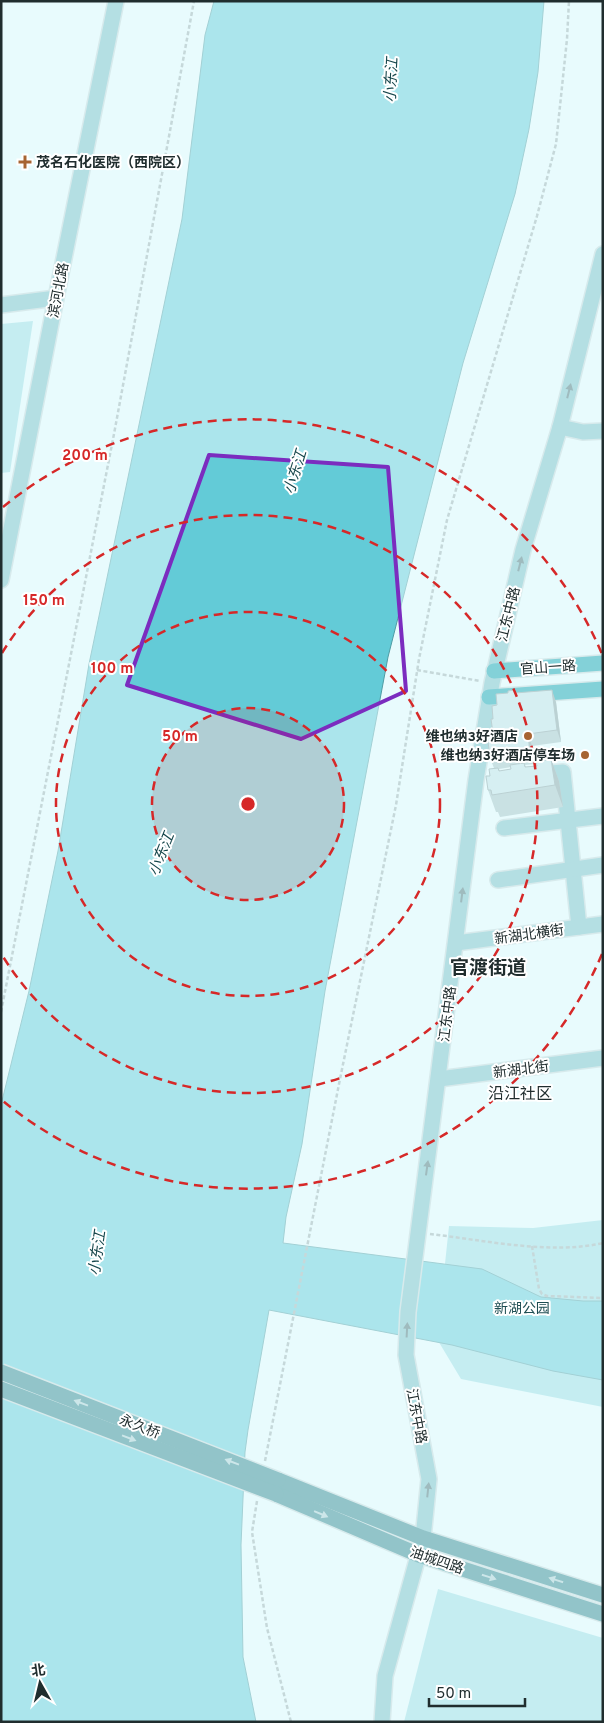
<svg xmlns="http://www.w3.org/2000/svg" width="604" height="1723" viewBox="0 0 604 1723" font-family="Overpass,'Noto Sans SC',sans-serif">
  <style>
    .park { fill: #9cdce3 }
    .water { fill: #63cbd7; stroke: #4f9ca4 }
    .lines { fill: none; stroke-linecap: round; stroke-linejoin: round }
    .minor-casing { stroke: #c4d6d8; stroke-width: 18 }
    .tertiary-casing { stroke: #c4d6d8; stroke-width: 18 }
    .secondary-casing { stroke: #c4d6d8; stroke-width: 18 }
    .primary-casing { stroke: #c4d6d8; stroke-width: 18 }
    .path { stroke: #9daeaf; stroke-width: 2.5; stroke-dasharray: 4 2.5; stroke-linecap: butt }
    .minor { stroke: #76bcc4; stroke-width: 15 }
    .tertiary { stroke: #76bcc4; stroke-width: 15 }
    .secondary { stroke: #099daa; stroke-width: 15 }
    .primary { stroke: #2a8089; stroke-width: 15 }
    .primary-bridge-casing { stroke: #c4d6d8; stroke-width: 18; stroke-linecap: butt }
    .primary-bridge { stroke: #2a8089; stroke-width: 15 }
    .wall { fill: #a5c1c4; fill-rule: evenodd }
    .shaded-wall { fill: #869da0 }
    .building { fill: #c0e0e4; stroke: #869da0 }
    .oneway { fill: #476d72 }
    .oneway2 { fill: #aaccd0 }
    .marked { fill: none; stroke: #7b2cbf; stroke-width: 4; stroke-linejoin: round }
    .ring { fill: none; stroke: #d62828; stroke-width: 2.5; stroke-dasharray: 9 6 }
    .poi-dot { fill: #a76432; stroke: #fff; stroke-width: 2 }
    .labels { text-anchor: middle; stroke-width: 4; stroke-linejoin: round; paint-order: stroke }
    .poi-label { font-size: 14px; font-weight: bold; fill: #202d2e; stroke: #fff; text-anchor: end }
    .street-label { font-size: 14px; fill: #202d2e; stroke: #fff }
    .park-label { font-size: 14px; fill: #1f4e53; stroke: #fff }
    .water-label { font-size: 15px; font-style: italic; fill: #17474c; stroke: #fff }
    .quarter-label { font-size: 16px; fill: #202d2e; stroke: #fff }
    .district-label { font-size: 19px; font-weight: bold; fill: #202d2e; stroke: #fff }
    .centre { fill: #d62828; stroke: #fff; stroke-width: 2.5 }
    .ring-label { font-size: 15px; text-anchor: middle; font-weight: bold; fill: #d62828; stroke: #fff; stroke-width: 4; stroke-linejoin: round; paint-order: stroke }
  </style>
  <rect width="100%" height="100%" fill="#e8fbfd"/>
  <g class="park">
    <polygon points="33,321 10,472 1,473 1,324"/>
    <polygon points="603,1220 603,1407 461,1379 437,1339 449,1226 533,1228"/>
    <polygon points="438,1589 603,1638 603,1722 404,1722"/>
  </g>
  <polygon class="water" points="214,1 544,1 538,72 529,129 515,194 463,363 388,657 325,991 302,1144 286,1217 283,1243 482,1269 541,1297 583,1301 603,1301 603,1380 553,1371 452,1345 269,1310 248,1430 245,1452 241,1545 243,1657 256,1722 1,1722 1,1105 29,991 58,851 89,664 182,219 205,35"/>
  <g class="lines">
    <g class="minor-casing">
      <g id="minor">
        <polyline points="1,305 56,298"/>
        <polyline points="560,427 583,432 603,431"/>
        <polyline points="538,774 563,772 579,927"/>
        <polyline points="504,828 603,816"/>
        <polyline points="498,880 603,865"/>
        <polyline points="456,943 603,924"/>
        <polyline points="439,1079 603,1058"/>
      </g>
    </g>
    <g class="tertiary-casing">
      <g id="tertiary">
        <polyline points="1,580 56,298 116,1"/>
        <polyline points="382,1722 385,1676 423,1538 429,1479 406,1355 408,1312 476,780 492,683 523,550 560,427 603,254"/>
      </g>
    </g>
    <g class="secondary-casing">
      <g id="secondary">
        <polyline points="494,671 603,663"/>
        <polyline points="489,697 603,689"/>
      </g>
    </g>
    <g class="primary-casing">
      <g id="primary">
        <polyline points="278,1480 423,1538 603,1595"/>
        <polyline points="276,1494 419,1555 603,1614"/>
      </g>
    </g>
    <g class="path">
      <polyline points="417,670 480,681"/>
      <polyline points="1,1012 114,434 194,1"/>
      <path d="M430,1234C483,1240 551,1255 603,1243"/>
      <polyline points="532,1246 539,1289 542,1294 547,1296 603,1298"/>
      <polyline points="265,1461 340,1079 396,805 419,659 447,520 537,216 556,144 567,39 569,1"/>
      <polyline points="257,1501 252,1532 267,1628 291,1722"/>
    </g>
    <use href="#minor" class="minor"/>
    <use href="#tertiary" class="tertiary"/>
    <use href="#secondary" class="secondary"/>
    <use href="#primary" class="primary"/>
    <g class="primary-bridge-casing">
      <g id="primary-bridge">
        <polyline points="1,1372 278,1480"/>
        <polyline points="1,1389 276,1494"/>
      </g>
    </g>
    <use href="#primary-bridge" class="primary-bridge"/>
  </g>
  <path class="wall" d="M514,690L515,693L556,702L561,742L532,746L534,764L525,765L526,767L537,766L551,759L559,781L563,807L500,817L498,812H496L488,790L490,776L494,768L490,758L494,740L493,719L497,705L508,693ZM511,767V769L500,771L499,769Z"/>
  <g class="shaded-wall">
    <polygon points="552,690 556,702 561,742 557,730"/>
    <polygon points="528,734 532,746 534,764 530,753"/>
    <polygon points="551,759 559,781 563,807 555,785"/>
  </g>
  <g class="building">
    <polygon points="514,690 515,693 552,690 557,730 528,734 530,753 490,758 488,741 494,740 491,719 493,719 492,706 497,705 496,694 508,693 508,691"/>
    <polygon points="551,759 555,785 492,795 491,790 488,790 486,776 490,776 489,769 498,768 499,771 511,769 510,765 524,763 525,767 537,766 536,762"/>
  </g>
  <defs><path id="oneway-solid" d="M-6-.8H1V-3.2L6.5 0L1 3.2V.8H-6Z" transform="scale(1.25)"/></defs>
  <g class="oneway">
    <use href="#oneway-solid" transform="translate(569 391) rotate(-76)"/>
    <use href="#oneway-solid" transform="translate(520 564) rotate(-76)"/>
    <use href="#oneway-solid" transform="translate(462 895) rotate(-83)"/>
    <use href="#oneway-solid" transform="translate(427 1168) rotate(-82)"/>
    <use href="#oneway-solid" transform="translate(407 1330) rotate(-87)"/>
    <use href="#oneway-solid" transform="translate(428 1490) rotate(-84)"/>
  </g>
  <g class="oneway2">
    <use href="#oneway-solid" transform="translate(81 1403) rotate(-159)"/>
    <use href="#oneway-solid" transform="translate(129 1438) rotate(21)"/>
    <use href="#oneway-solid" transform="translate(232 1462) rotate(-159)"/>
    <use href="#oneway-solid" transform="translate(321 1514) rotate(23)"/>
    <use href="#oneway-solid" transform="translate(489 1577) rotate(18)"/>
    <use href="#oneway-solid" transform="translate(556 1580) rotate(-162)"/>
  </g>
  <path d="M0 0H604V1723H0ZM209,455L388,467L406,691L301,739L127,685Z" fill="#e8fbfd" fill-opacity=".55" fill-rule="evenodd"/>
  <path class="marked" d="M209,455L388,467L406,691L301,739L127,685Z"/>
  <circle cx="248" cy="804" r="96" fill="#d62828" fill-opacity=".12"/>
  <g class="ring">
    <circle cx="248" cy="804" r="96"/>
    <circle cx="248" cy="804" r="192"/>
    <path d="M2 653A289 289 0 1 1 2 955"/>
    <path d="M602 954A385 385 0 0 1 3 1101M3 507A385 385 0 0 1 602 654"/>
  </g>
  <g class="poi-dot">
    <path d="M22.5 154.5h5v5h5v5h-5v5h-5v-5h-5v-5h5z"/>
    <circle cx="528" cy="736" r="5"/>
    <circle cx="585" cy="755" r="5"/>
  </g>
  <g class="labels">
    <g class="poi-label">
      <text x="36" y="167" text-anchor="start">茂名石化医院（西院区）</text>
      <text x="518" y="741">维也纳3好酒店</text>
      <text x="575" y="760">维也纳3好酒店停车场</text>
    </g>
    <g class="street-label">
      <text transform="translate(58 290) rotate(-79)" y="5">滨河北路</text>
      <text transform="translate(508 614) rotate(-76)" y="5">江东中路</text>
      <text transform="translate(548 667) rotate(-4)" y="5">官山一路</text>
      <text transform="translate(529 934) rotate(-8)" y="5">新湖北横街</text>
      <text transform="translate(447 1014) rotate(-83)" y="5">江东中路</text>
      <text transform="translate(521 1069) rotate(-7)" y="5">新湖北街</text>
      <text transform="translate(417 1416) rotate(79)" y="5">江东中路</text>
      <text transform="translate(140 1426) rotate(21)" y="5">永久桥</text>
      <text transform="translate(437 1560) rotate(19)" y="5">油城四路</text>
    </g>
    <g class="park-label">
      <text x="522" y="1313">新湖公园</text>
    </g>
    <g class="water-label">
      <text transform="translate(391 80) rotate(-87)" y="5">小东江</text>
      <text transform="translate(295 472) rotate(-73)" y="5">小东江</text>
      <text transform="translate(161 854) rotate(-68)" y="5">小东江</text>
      <text transform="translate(97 1253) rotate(-82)" y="5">小东江</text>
    </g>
    <g class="quarter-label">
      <text x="520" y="1099">沿江社区</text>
    </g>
    <g class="district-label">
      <text x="488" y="974">官渡街道</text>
    </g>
  </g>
  <circle cx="248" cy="804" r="8" class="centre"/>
  <g class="ring-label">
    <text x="85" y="460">200 m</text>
    <text x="44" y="605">150 m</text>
    <text x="112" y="673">100 m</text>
    <text x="180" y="741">50 m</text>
  </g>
  <rect width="604" height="1723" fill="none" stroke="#202d2e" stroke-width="5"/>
  <g transform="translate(40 1683) rotate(352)" stroke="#ffffff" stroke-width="4" paint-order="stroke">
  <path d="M0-4L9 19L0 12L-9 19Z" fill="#202d2e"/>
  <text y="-8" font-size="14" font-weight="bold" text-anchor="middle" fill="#202d2e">北</text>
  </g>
  <path d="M429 1698v8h96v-8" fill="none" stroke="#202d2e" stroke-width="2.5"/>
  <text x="436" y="1698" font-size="15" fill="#202d2e" stroke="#ffffff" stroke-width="4" paint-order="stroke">50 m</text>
</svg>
